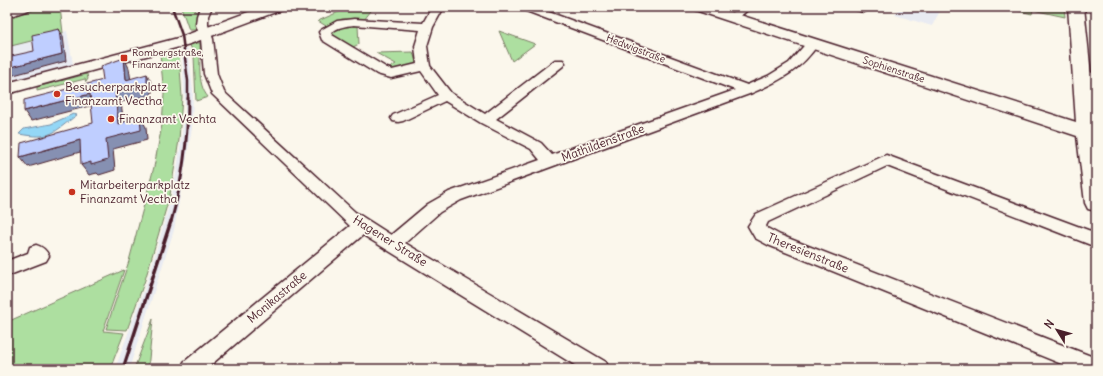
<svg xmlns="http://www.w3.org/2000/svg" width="1103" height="376" viewBox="0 0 1103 376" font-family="Delius,sans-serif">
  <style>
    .built { fill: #e9ebf2 }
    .green { fill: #addfa0; stroke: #7c7f66 }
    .water { fill: #94d7f6; stroke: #768da5 }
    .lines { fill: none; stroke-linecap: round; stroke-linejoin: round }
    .street-casing { stroke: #4a1f2b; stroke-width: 3 }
    .secondary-casing { stroke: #4a1f2b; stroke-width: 3 }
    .street { fill: #fbf7ec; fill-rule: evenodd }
    .secondary { fill: #fbf7ec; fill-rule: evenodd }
    .rail-far2 { stroke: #4a1f2b; stroke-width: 2.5 }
    .rail-far1 { stroke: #4a1f2b; stroke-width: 3 }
    .rail { stroke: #4a1f2b; stroke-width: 3.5 }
    .shaded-wall { fill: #8690b2; stroke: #4a1f2b }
    .building { fill: #bfceff; stroke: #4a1f2b }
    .poi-dot { fill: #c8321e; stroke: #fbf7ec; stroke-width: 1.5 }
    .labels { text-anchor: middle; stroke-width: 3.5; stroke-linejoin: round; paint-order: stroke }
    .far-street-label { font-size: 10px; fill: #4a1f2b; stroke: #fbf7ec }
    .far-poi-label { font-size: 10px; fill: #4a1f2b; stroke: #fbf7ec; text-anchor: start }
    .poi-label { font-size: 12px; fill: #4a1f2b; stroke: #fbf7ec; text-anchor: start }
    .street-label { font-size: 12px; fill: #4a1f2b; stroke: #fbf7ec }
  </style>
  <rect width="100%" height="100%" fill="#fbf7ec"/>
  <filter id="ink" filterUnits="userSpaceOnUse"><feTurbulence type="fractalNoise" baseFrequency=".025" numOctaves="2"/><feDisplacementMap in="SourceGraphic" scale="8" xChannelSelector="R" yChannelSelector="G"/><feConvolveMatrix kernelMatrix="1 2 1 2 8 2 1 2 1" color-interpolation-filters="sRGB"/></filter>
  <g filter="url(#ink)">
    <g class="built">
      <polygon points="900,7 942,7 932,26 895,15"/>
      <polygon points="67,31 73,64 7,81 7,47"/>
      <polygon points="188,48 193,89 192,128 174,230 129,369 115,369 148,279 172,195 178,163 185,110 182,50"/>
    </g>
    <g class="green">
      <polygon points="39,7 60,7 63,33 7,47 7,18"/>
      <polygon points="181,7 190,7 199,14 197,30 189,30"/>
      <polygon points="350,7 374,7 364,20 342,19 326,26 318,21"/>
      <polygon points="1003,7 1064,7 1065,17 1033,10 1032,14"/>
      <polygon points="348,25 358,26 359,44 353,47 334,36 332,32 338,28"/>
      <polygon points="499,31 535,44 512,61"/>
      <path d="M195,43H200C201,60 196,83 208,97L196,101L194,56L190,45Z"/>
      <polygon points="173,51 174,54 179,53 182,97 179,140 170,195 145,280 127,330 106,329 129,261 154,167 162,125 164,94 160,54"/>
      <polygon points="413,52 417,65 396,71 388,69 396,64 376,53"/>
      <polygon points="87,74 88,79 86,82 85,79 37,91 37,87"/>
      <polygon points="124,270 103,331 124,333 110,369 7,369 7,322"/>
      <polygon points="153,319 148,369 134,369"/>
    </g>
    <path class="water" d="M73,114L77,115C52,133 52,140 19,134L24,129L51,124Z"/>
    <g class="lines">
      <g class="street-casing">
        <g id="street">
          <polygon points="17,7 34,7 32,9 7,17 7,10"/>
          <path d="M200,7H212L208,16V25L213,39L217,74L224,92L355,212L391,235L428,204L449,192L540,160L531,149L481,123L445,101L403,121L398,122L393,121L391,118L393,115L438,95L421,71L391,78L377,74L322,40L319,32L321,30L337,21L354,19L423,23L432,7H444L433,27L427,46L430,66L451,93L485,114L555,60H563L565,63L563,66L496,119L541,143L552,155L735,90L521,9L519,7H535L747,85L768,76L789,63L809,40H817L819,43C801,70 781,80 752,93L461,200L440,212L405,243L606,362L609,369H581L363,235L206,369H181L184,362L350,226L212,94L204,74L201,39L196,25L197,16ZM354,25L420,30L415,46L417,64L392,70L387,68L332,35L331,33C338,27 345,26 354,25Z"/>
          <polygon points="738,7 751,7 737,19 729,19 727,17"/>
          <polygon points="852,7 868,7 870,9 864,12 854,9"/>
          <polygon points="1083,70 1096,74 1096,82 1078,77 1077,74 1078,71"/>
          <polygon points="886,155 1096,233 1096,247 887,166 768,222 766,226 767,228 780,235 1096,358 1096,369 1074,369 768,245 755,238 748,226 756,214"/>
          <path d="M36,245C43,247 46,250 49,256L46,261L7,276V261L28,253L30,247Z"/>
        </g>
      </g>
      <g class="secondary-casing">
        <g id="secondary">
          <polygon points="262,7 284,7 281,10 190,44 7,94 7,83 178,38"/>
          <polygon points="692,7 715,7 1076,122 1068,7 1084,7 1096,123 1096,211 1088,209 1085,203 1077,136 695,10"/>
        </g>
      </g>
      <use href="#street" class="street"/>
      <use href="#secondary" class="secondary"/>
      <polyline class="rail-far2" points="172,7 182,35 188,81 188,99"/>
      <path class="rail-far1" d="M171,222C182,183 188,139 188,98"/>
      <polyline class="rail" points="123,369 171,221"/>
    </g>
    <g class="shaded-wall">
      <polygon points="59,29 63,36 66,61 10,76 7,72 7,68 62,54"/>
      <polygon points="124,58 129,68 132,88 147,74 152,84 152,95 121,102 125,134 118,124 115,92 126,80"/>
      <polygon points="90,94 97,104 31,121 24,111"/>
      <polygon points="140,117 146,127 147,140 113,149 115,170 99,175 97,173 89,175 81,165 106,139"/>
      <polygon points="80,140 87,150 28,167 20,157"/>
    </g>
    <g class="building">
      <polygon points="59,29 62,54 7,68 7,57 34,51 32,35"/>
      <polygon points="124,58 126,80 147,74 147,85 115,92 118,124 140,117 141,130 106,139 108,160 91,165 91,162 81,165 80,140 20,157 21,143 93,123 90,94 24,111 24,100 103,80 101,66"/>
    </g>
  </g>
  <g class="poi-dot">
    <rect x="120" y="54" width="8" height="8" rx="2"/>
    <circle cx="57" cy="94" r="4"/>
    <circle cx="111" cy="119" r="4"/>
    <circle cx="72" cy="192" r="4"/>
  </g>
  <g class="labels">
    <g class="far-street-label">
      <text transform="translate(636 48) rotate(21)" y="4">Hedwigstraße</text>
      <text transform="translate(894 69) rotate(18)" y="4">Sophienstraße</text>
    </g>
    <g class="far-poi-label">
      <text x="132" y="56">Rombergstraße,<tspan x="132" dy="12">Finanzamt</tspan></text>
    </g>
    <g class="poi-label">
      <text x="65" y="91">Besucherparkplatz<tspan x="65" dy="14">Finanzamt Vectha</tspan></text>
      <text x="119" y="123">Finanzamt Vechta</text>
      <text x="80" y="189">Mitarbeiterparkplatz<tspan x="80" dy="14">Finanzamt Vectha</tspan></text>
    </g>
    <g class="street-label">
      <text transform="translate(603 143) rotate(-20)" y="4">Mathildenstraße</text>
      <text transform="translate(390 241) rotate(32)" y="4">Hagener Straße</text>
      <text transform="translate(808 253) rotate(22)" y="4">Theresienstraße</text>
      <text transform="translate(277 297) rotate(-40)" y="4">Monikastraße</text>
    </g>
  </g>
  <rect width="1103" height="376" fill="none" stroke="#fbf7ec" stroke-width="24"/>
  <rect x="12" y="12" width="1079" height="352" fill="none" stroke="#4a1f2b" stroke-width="1.5" filter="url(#ink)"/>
  <g transform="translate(1057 330) rotate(307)" stroke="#fbf7ec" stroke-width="3" paint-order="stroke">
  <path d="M0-3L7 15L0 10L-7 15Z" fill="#4a1f2b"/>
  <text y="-6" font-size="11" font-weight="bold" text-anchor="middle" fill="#4a1f2b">N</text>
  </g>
</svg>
